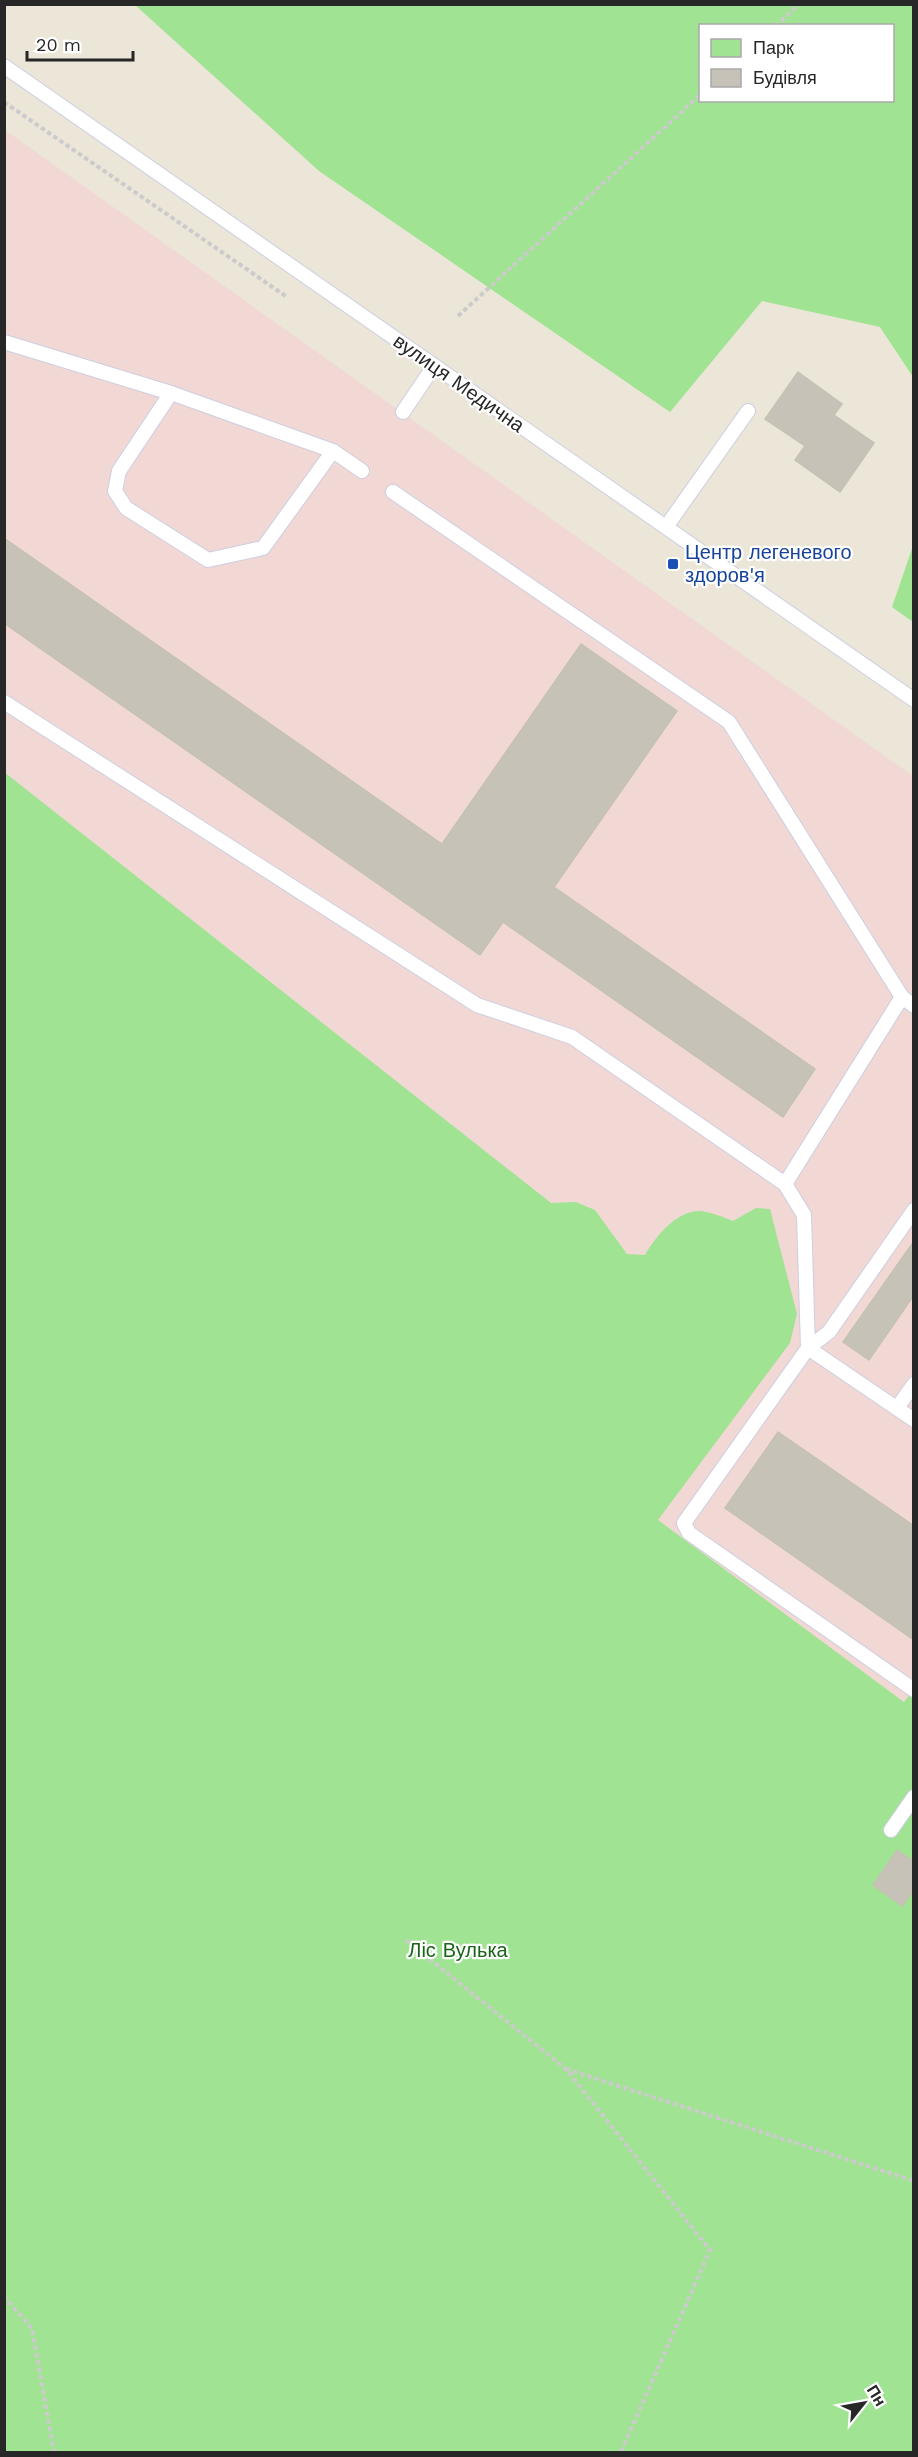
<svg xmlns="http://www.w3.org/2000/svg" width="918" height="2457" viewBox="0 0 918 2457" font-family="'Work Sans',sans-serif">
  <style>
    .medical { fill: #f2d8d4 }
    .green { fill: #a0e392; fill-rule: evenodd }
    .building { fill: #c6c2b8; stroke: #c5c2b2; stroke-width: 1.5 }
    .lines { fill: none; stroke-linecap: round; stroke-linejoin: round }
    .lane-casing { stroke: #cdcee1; stroke-width: 16 }
    .path { stroke: #cbcbcb; stroke-width: 4; stroke-dasharray: 4.5 3; stroke-linecap: butt }
    .lane { stroke: #fff; stroke-width: 14 }
    .transit-dot { fill: #1a4fb4; stroke: #fff; stroke-width: 2 }
    .labels { text-anchor: middle; stroke-width: 4.5; stroke-linejoin: round; paint-order: stroke }
    .street-label { font-size: 20px; fill: #272727; stroke: #fff }
    .transit-label { font-size: 20px; fill: #164399; stroke: #fff; text-anchor: start }
    .park-label { font-size: 20px; fill: #1a6417; stroke: #fff }
  </style>
  <rect width="100%" height="100%" fill="#ebe6d8"/>
  <polygon class="medical" points="5,130 913,776 913,2007 5,1473"/>
  <g class="green">
    <path d="M135,5H913V377L880,327L762,301L670,412L319,171ZM700,26H892V100H700Z"/>
    <polygon points="913,546 914,622 913,622 892,607"/>
    <path d="M4,772L551,1203L576,1202L595,1210L627,1254L645,1255C655,1237 677,1210 700,1211C711,1212 723,1217 733,1221L756,1208L770,1209L797,1314L790,1343L658,1520L904,1702L913,1690V2452H5Z"/>
  </g>
  <g class="building">
    <polygon points="798,372 842,404 834,415 874,443 840,492 795,460 805,446 765,419"/>
    <polygon points="4,538 442,844 581,644 677,711 554,887 815,1069 783,1117 503,922 480,955 4,623"/>
    <polygon points="914,1241 914,1295 869,1360 843,1342"/>
    <polygon points="778,1432 914,1526 914,1640 725,1508"/>
    <polygon points="897,1850 914,1862 914,1890 902,1906 873,1885"/>
  </g>
  <g class="lines">
    <g class="lane-casing">
      <g id="lane">
        <polyline points="4,66 914,700"/>
        <polyline points="4,342 171,393 333,451 362,471"/>
        <polyline points="171,393 119,471 115,491 126,508 208,560 263,548 333,451"/>
        <polyline points="403,412 434,366"/>
        <polyline points="393,492 729,722 902,997 914,1006"/>
        <polyline points="666,527 748,411"/>
        <polyline points="4,702 477,1005 572,1037 785,1184 804,1215 808,1348 914,1420"/>
        <polyline points="785,1184 902,997"/>
        <polyline points="914,1210 829,1332 808,1348 684,1523 689,1533 914,1690"/>
        <polyline points="897,1408 914,1384"/>
        <polyline points="891,1830 914,1797"/>
      </g>
    </g>
    <g class="path">
      <polyline points="776,26 799,4"/>
      <polyline points="4,102 287,297"/>
      <polyline points="458,316 700,95"/>
      <polyline points="406,1940 566,2069 710,2250 621,2452"/>
      <polyline points="566,2069 914,2181"/>
      <polyline points="4,2296 32,2329 54,2452"/>
    </g>
    <use href="#lane" class="lane"/>
  </g>
  <rect class="transit-dot" x="667" y="558" width="12" height="12" rx="3"/>
  <g class="labels">
    <g class="street-label">
      <text transform="translate(459 383) rotate(35)" y="7">вулиця Медична</text>
    </g>
    <g class="transit-label">
      <text x="685" y="559">Центр легеневого<tspan x="685" dy="23">здоров'я</tspan></text>
    </g>
    <g class="park-label">
      <text x="458" y="1957">Ліс Вулька</text>
    </g>
  </g>
  <rect width="918" height="2457" fill="none" stroke="#272727" stroke-width="12"/>
  <rect x="699" y="24" width="195" height="78" fill="#ffffff" stroke="#a9a9a9" stroke-width="1.5"/>
  <rect x="711" y="39" width="30" height="18" fill="#a0e392" stroke="#a9a9a9" stroke-width="1.5"/>
  <text x="753" y="54" font-size="18" fill="#272727">Парк</text>
  <rect x="711" y="69" width="30" height="18" fill="#c6c2b8" stroke="#a9a9a9" stroke-width="1.5"/>
  <text x="753" y="84" font-size="18" fill="#272727">Будівля</text>
  <g transform="translate(864 2403) rotate(59)" stroke="#ffffff" stroke-width="4.5" paint-order="stroke">
  <path d="M0-4.5L10 22L0 15L-10 22Z" fill="#272727"/>
  <text y="-9" font-size="16" font-weight="bold" text-anchor="middle" fill="#272727">Пн</text>
  </g>
  <path d="M27 51v9h106v-9" fill="none" stroke="#272727" stroke-width="3"/>
  <text x="36" y="51" font-size="18" fill="#272727" stroke="#ffffff" stroke-width="4.5" paint-order="stroke">20 m</text>
</svg>
